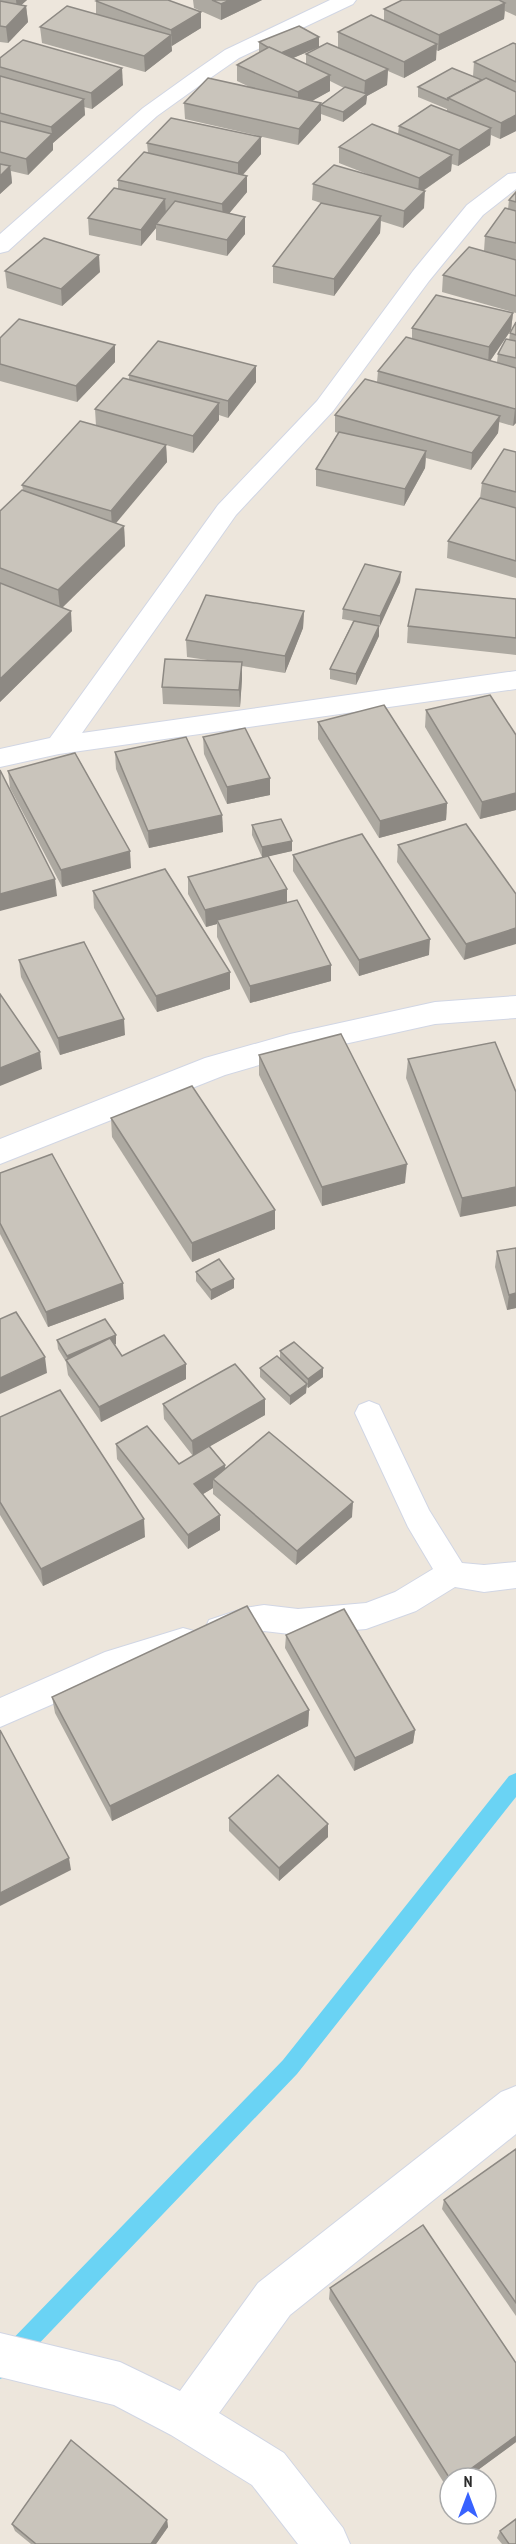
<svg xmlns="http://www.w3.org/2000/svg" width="516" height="2544" viewBox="0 0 516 2544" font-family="'PT Sans Narrow',sans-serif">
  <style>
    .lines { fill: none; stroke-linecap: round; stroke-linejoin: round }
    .stream { fill: #6ad3f4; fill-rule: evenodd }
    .lane-casing { stroke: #d1d6e4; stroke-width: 2 }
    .street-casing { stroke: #d1d6e4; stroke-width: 2 }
    .lane { fill: #fff; fill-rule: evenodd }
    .street { fill: #fff; fill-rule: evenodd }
    .wall { fill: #ada9a1; fill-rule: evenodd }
    .shaded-wall { fill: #8d8983 }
    .building { fill: #c9c4bb; stroke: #8d8983; stroke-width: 1.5 }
  </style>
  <rect width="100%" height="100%" fill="#ede6dc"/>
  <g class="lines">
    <polygon class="stream" points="516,1773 516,1797 297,2074 8,2376 0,2379 0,2352 283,2060 509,1776"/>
    <g class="lane-casing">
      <g id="lane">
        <polygon points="369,1401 379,1405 429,1510 462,1563 484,1565 516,1562 516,1588 484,1592 455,1587 416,1611 366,1629 298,1635 264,1631 220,1642 209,1638 205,1629 209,1620 245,1608 264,1605 298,1609 366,1603 395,1592 433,1569 408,1527 355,1413 359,1405"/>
        <polygon points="183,1628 194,1631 198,1641 194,1651 122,1674 0,1727 0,1698 105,1652"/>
      </g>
    </g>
    <g class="street-casing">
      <g id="street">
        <polygon points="330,0 356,0 353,4 239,58 203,83 157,116 8,251 0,253 0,234 143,108 189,75 225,50"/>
        <polygon points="516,173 516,189 483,215 429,281 333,411 236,515 82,733 516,671 516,689 59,754 0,767 0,749 50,738 218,505 317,401 413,271 467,205 508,174"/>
        <polygon points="516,996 516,1018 435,1024 290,1056 225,1075 0,1164 0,1139 205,1058 290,1034 435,1002"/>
        <polygon points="516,2086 516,2134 290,2315 219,2413 284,2453 343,2528 350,2544 298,2544 252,2485 171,2435 114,2405 0,2377 0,2333 120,2362 180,2391 258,2283 501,2092"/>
      </g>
    </g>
    <use href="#lane" class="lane"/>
    <use href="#street" class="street"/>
  </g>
  <g class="wall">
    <polygon points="0,0 27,0 21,5 26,6 28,22 8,43 0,42"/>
    <polygon points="193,0 262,0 221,20 194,8"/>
    <path d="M402,0H516V16L505,11L504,19L438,51L436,50V60L404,78L388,71L387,85L367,96L366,104L343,122L321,114V120L298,145L185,119L184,103L252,88L237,81V65L260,52H259V42L319,37V47L293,58L306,64V54L338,48V32L384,21V9ZM330,81L344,88L321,104L311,101L330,91Z"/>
    <polygon points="96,1 201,12 201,28 171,46 172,51 145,72 42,43 40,27 96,14"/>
    <polygon points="516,44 516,131 500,139 491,135 490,145 458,166 452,164 451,171 423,191 424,208 403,228 381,221 380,233 334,296 273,283 273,266 321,203 312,200 313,184 367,174 339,163 339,147 398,134 399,126 447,111 447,109 418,97 418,87 473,76 474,62"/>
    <polygon points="0,58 123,85 92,109 84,107 85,115 53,143 53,150 28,175 11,171 12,183 0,194"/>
    <polygon points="147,143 261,154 243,175 247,192 229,213 245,217 245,234 227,256 156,240 156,228 141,246 89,235 88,218 118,189 118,180 148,153"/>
    <polygon points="516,192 516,313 442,292 443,275 484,251 485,236 508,209 509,200"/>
    <polygon points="5,271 100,272 62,306 7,288"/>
    <polygon points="513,313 511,330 490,361 497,362 498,354 509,340 510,333 516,322 516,423 513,426 499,422 498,433 471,470 426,458 425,468 404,506 316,486 316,469 338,433 335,432 335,415 377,382 378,371 412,339 412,328"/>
    <polygon points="0,338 115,362 77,402 0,381"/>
    <polygon points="129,375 256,382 228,418 219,415 219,420 193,453 166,445 167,462 115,523 124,526 125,546 62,607 72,631 0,702 0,511 23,490 22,485 96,426 95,409 129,379"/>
    <polygon points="516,452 516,578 447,558 448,541 480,498 482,483"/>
    <polygon points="401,572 400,582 379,626 379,636 356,685 330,679 330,669 353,621 342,619 343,609"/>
    <polygon points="516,599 516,655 407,643 408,626"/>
    <polygon points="304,611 303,628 285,673 242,666 242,679 240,707 163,704 162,687 214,661 187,657 186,640"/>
    <polygon points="426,710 516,735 516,810 480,819 425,727"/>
    <polygon points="318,722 447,803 446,820 379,838 318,739"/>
    <polygon points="203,737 270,778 270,795 227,804 204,754"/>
    <polygon points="115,752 222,815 223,832 149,848 116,769"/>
    <polygon points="8,771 131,868 62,887 10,788"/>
    <polygon points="252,825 292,851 268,856 287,889 287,903 331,965 331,981 250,1003 217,937 217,924 206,927 188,894 188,877 262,857 252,835"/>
    <polygon points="398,845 516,894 464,960 397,862"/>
    <polygon points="293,855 429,955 359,976 293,871"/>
    <polygon points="93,891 230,989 157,1012 94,908"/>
    <polygon points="19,960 125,1035 60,1055 21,977"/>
    <polygon points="259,1055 405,1183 322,1206 259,1075"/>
    <polygon points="408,1059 516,1092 460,1217 406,1078"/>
    <polygon points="111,1118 275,1210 275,1229 192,1262 112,1137"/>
    <polygon points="0,1173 124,1299 48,1327 0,1234"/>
    <polygon points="516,1248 516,1308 507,1310 495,1267 497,1251"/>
    <polygon points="196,1272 234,1279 234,1288 211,1300 196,1281"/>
    <polygon points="57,1340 116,1344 115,1345 122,1356 186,1379 101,1422 68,1375 66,1362 58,1349"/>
    <polygon points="280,1351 323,1377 308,1388 306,1386 306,1393 290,1405 260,1377 260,1368 280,1359"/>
    <polygon points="265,1399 265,1415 210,1446 225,1465 225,1468 352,1517 296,1565 213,1494 213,1488 203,1494 220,1515 220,1530 188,1549 117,1459 116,1444 179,1464 193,1456 164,1419 163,1404"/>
    <polygon points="0,1417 145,1537 43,1586 0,1515"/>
    <polygon points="286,1635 415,1730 413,1743 354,1771 285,1648"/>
    <polygon points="52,1697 309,1710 308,1726 112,1821 55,1713"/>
    <polygon points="229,1818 328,1837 279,1881 229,1831"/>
    <polygon points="516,2149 516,2316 442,2209 444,2200"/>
    <polygon points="330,2288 516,2363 516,2442 467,2478 450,2478 449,2491 329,2299"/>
    <polygon points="167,2520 168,2527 156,2544 31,2544 15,2531 12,2524"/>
    <polygon points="500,2531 516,2544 502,2544 497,2538"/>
  </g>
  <g class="shaded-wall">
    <polygon points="16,0 27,0 17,9"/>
    <polygon points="230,0 262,0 221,20 221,4"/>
    <polygon points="505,3 504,19 438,51 439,35"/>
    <polygon points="26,6 28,22 8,43 6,27"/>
    <polygon points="201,12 201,28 172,46 171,30"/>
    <polygon points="171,35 172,51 145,72 144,56"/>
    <polygon points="319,37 319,47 279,64 279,54"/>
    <polygon points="437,44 436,60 404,78 404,62"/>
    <polygon points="122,68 123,85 92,109 91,93"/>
    <polygon points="388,69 387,85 367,96 366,104 343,122 343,112 364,96 365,81"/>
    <polygon points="330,75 330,91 298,109 298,92"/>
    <polygon points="84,99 85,115 53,143 53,150 28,175 26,159 52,134 51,127"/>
    <polygon points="321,103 321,120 298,145 299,129"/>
    <polygon points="516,115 516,131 500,139 501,123"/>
    <polygon points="491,128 490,145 458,166 459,150"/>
    <polygon points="261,137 261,154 238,180 238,163"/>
    <polygon points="452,155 451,171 418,194 419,178"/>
    <polygon points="10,166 12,183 0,194 0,176"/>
    <polygon points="247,176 247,192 223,221 222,204"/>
    <polygon points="425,191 424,208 403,228 404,211"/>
    <polygon points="165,199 166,215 156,224 156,228 141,246 141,230"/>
    <polygon points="381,216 380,233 334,296 334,279"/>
    <polygon points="245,217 245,234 227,256 227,240"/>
    <polygon points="99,255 100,272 62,306 61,289"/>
    <polygon points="513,313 511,330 488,364 489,347"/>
    <polygon points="115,345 115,362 77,402 76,386"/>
    <polygon points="256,366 256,382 228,418 228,401"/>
    <polygon points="219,403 219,420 193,453 193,436"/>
    <polygon points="516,408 516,423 513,426 515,409"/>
    <polygon points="500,416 498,433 471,470 472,453"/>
    <polygon points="166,445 167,462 112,528 111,511"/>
    <polygon points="426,451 425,468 404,506 405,489"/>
    <polygon points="124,526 125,546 60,610 58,590"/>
    <polygon points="401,572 400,582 380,626 380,616"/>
    <polygon points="71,611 72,631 0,702 0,679"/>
    <polygon points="304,611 303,628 285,673 285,656"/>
    <polygon points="379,626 379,636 356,685 356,674"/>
    <polygon points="242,662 242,679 240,707 239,690"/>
    <polygon points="270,778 270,795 227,804 227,787"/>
    <polygon points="516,793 516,810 480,819 482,802"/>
    <polygon points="447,803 446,820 379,838 380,821"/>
    <polygon points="222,815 223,832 149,848 148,831"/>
    <polygon points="292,841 292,851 262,858 262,847"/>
    <polygon points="130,851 131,868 62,887 61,870"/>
    <polygon points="55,879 57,896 0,911 0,894"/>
    <polygon points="287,889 287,906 217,920 217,924 206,927 205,910"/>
    <polygon points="516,928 516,944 464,960 466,944"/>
    <polygon points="430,939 429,955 359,976 359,960"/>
    <polygon points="331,965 331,981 250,1003 250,986"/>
    <polygon points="230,972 230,989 157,1012 156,996"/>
    <polygon points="124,1019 125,1035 60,1055 58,1038"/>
    <polygon points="40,1052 42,1069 0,1086 0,1068"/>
    <polygon points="407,1164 405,1183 322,1206 322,1187"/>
    <polygon points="516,1187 516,1206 460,1217 462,1198"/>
    <polygon points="275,1210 275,1229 192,1262 192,1243"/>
    <polygon points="234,1279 234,1288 211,1300 211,1290"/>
    <polygon points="123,1283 124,1299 48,1327 46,1312"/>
    <polygon points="516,1293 516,1308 507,1310 509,1295"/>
    <polygon points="116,1335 116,1344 69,1365 68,1362 67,1356"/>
    <polygon points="45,1357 47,1373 0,1394 0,1378"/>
    <polygon points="186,1364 186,1379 101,1422 99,1407"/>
    <polygon points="323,1368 323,1377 308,1388 308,1379"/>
    <polygon points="307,1384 306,1393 290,1405 290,1396"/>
    <polygon points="265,1399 265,1415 193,1456 192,1441"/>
    <polygon points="225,1465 226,1480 213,1479 213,1488 195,1499 194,1484"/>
    <polygon points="353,1502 352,1517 296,1565 297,1551"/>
    <polygon points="220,1515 220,1530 188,1549 188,1535"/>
    <polygon points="144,1519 145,1537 43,1586 41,1569"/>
    <polygon points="309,1710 308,1726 112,1821 110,1806"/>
    <polygon points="415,1730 413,1743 354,1771 355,1758"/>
    <polygon points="328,1824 328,1837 279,1881 279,1868"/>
    <polygon points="69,1858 71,1870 0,1906 0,1893"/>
    <polygon points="516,2436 516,2442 467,2478 458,2478"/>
    <polygon points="167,2520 168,2527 156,2544 151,2544"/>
  </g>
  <g class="building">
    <polygon points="98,0 168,0 201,12 171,30 96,1"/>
    <polygon points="212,0 230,0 221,4"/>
    <polygon points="402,0 499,0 505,3 439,35 384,9"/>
    <polygon points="0,1 26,6 6,27 0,26"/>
    <polygon points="67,6 171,35 144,56 40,27"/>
    <polygon points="371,15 437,44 404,62 338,32"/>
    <polygon points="299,26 319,37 281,53 269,48 259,42"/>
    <polygon points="23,40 122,68 91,93 0,67 0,58"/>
    <polygon points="327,43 388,69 365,81 306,54"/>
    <polygon points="513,43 516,44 516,82 474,62"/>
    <polygon points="269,47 330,75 298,92 237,65"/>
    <polygon points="452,68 482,80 448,98 448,100 418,87"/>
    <polygon points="0,76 84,99 51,127 0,113"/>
    <polygon points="208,78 321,103 299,129 184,103"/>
    <polygon points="486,78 516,92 516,115 501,123 448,98"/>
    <polygon points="345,87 367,94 343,112 321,105"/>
    <polygon points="431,105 491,128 459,150 399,126"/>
    <polygon points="171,118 261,137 238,163 147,143"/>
    <polygon points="0,121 52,134 26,159 0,152"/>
    <polygon points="372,124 452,155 419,178 339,147"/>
    <polygon points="144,152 247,176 222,204 118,180"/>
    <polygon points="0,164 10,166 0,176"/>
    <polygon points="334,165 425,191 404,211 313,184"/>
    <polygon points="114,188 165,199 141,230 88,218"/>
    <polygon points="516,192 516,202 509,200"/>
    <polygon points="175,201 245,217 227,240 156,224"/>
    <polygon points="321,203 381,216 334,279 273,266"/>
    <polygon points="505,208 516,211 516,243 485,236"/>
    <polygon points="44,238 99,255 61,289 5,271"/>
    <polygon points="469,247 516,260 516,296 443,275"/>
    <polygon points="436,295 513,313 489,347 412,328"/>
    <polygon points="19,319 115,345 76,386 0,364 0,338"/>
    <polygon points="516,322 516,335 510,333"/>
    <polygon points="406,337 516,368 516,408 515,409 378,371"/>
    <polygon points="506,339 516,341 516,358 498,354"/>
    <polygon points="158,341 256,366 228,401 129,375"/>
    <polygon points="123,378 219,403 193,436 95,409"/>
    <polygon points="365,379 500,416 472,453 335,415"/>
    <polygon points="80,421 166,445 111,511 22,485"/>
    <polygon points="339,432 426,451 405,489 316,469"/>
    <polygon points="504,449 516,452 516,492 482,483"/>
    <polygon points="22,490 124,526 58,590 0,568 0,511"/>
    <polygon points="480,498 516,508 516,561 448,541"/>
    <polygon points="365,564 401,572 380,616 343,609"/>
    <polygon points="0,583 71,611 0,679"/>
    <polygon points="416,589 516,599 516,638 408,626"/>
    <polygon points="206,595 304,611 285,656 186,640"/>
    <polygon points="354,621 379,626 356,674 330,669"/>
    <polygon points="165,659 242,662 239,690 162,687"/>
    <polygon points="490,695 516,735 516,793 482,802 426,710"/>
    <polygon points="384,705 447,803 380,821 318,722"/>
    <polygon points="245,728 270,778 227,787 203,737"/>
    <polygon points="186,737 222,815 148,831 115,752"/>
    <polygon points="75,753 130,851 61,870 8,771"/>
    <polygon points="0,770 55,879 0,894"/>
    <polygon points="281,819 292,841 262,847 252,825"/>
    <polygon points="466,824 516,894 516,928 466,944 398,845"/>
    <polygon points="362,834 430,939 359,960 293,855"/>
    <polygon points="268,856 287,889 205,910 188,877"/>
    <polygon points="165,869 230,972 156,996 93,891"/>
    <polygon points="297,900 331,965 250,986 217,920"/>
    <polygon points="84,942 124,1019 58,1038 19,960"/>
    <polygon points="0,994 40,1052 0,1068"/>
    <polygon points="341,1034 407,1164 322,1187 259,1055"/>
    <polygon points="495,1042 516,1092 516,1187 462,1198 408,1059"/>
    <polygon points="192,1086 275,1210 192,1243 111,1118"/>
    <polygon points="52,1154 123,1283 46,1312 0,1223 0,1173"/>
    <polygon points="516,1248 516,1293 509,1295 497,1251"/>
    <polygon points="219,1259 234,1279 211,1290 196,1272"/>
    <polygon points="16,1312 45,1357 0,1378 0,1319"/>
    <polygon points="105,1319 116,1335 67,1356 57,1340"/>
    <polygon points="164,1335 186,1364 99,1407 66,1360 110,1338 122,1356"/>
    <polygon points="294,1342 323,1368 308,1379 280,1351"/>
    <polygon points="277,1356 307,1384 290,1396 260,1368"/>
    <polygon points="235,1364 265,1399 192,1441 163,1404"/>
    <polygon points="60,1390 144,1519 41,1569 0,1502 0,1417"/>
    <polygon points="147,1426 179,1464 209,1446 225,1465 194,1484 220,1515 188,1535 116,1444"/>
    <polygon points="269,1432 353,1502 297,1551 213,1479"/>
    <polygon points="247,1606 309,1710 110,1806 52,1697"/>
    <polygon points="344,1609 415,1730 355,1758 286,1635"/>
    <polygon points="0,1730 69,1858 0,1893"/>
    <polygon points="278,1775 328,1824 279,1868 229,1818"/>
    <polygon points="516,2149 516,2303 444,2200"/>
    <polygon points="423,2225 516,2363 516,2436 458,2478 450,2478 450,2479 330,2288"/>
    <polygon points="71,2440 167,2520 151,2544 36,2544 12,2524"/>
    <polygon points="516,2519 516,2544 509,2544 500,2531"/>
  </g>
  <g transform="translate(468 2496)"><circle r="28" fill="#ffffff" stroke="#aaaaaa" stroke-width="1.5"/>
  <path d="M0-4.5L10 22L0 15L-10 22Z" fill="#3862ff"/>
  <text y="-9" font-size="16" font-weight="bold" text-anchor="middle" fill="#2b2b2b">N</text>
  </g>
</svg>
